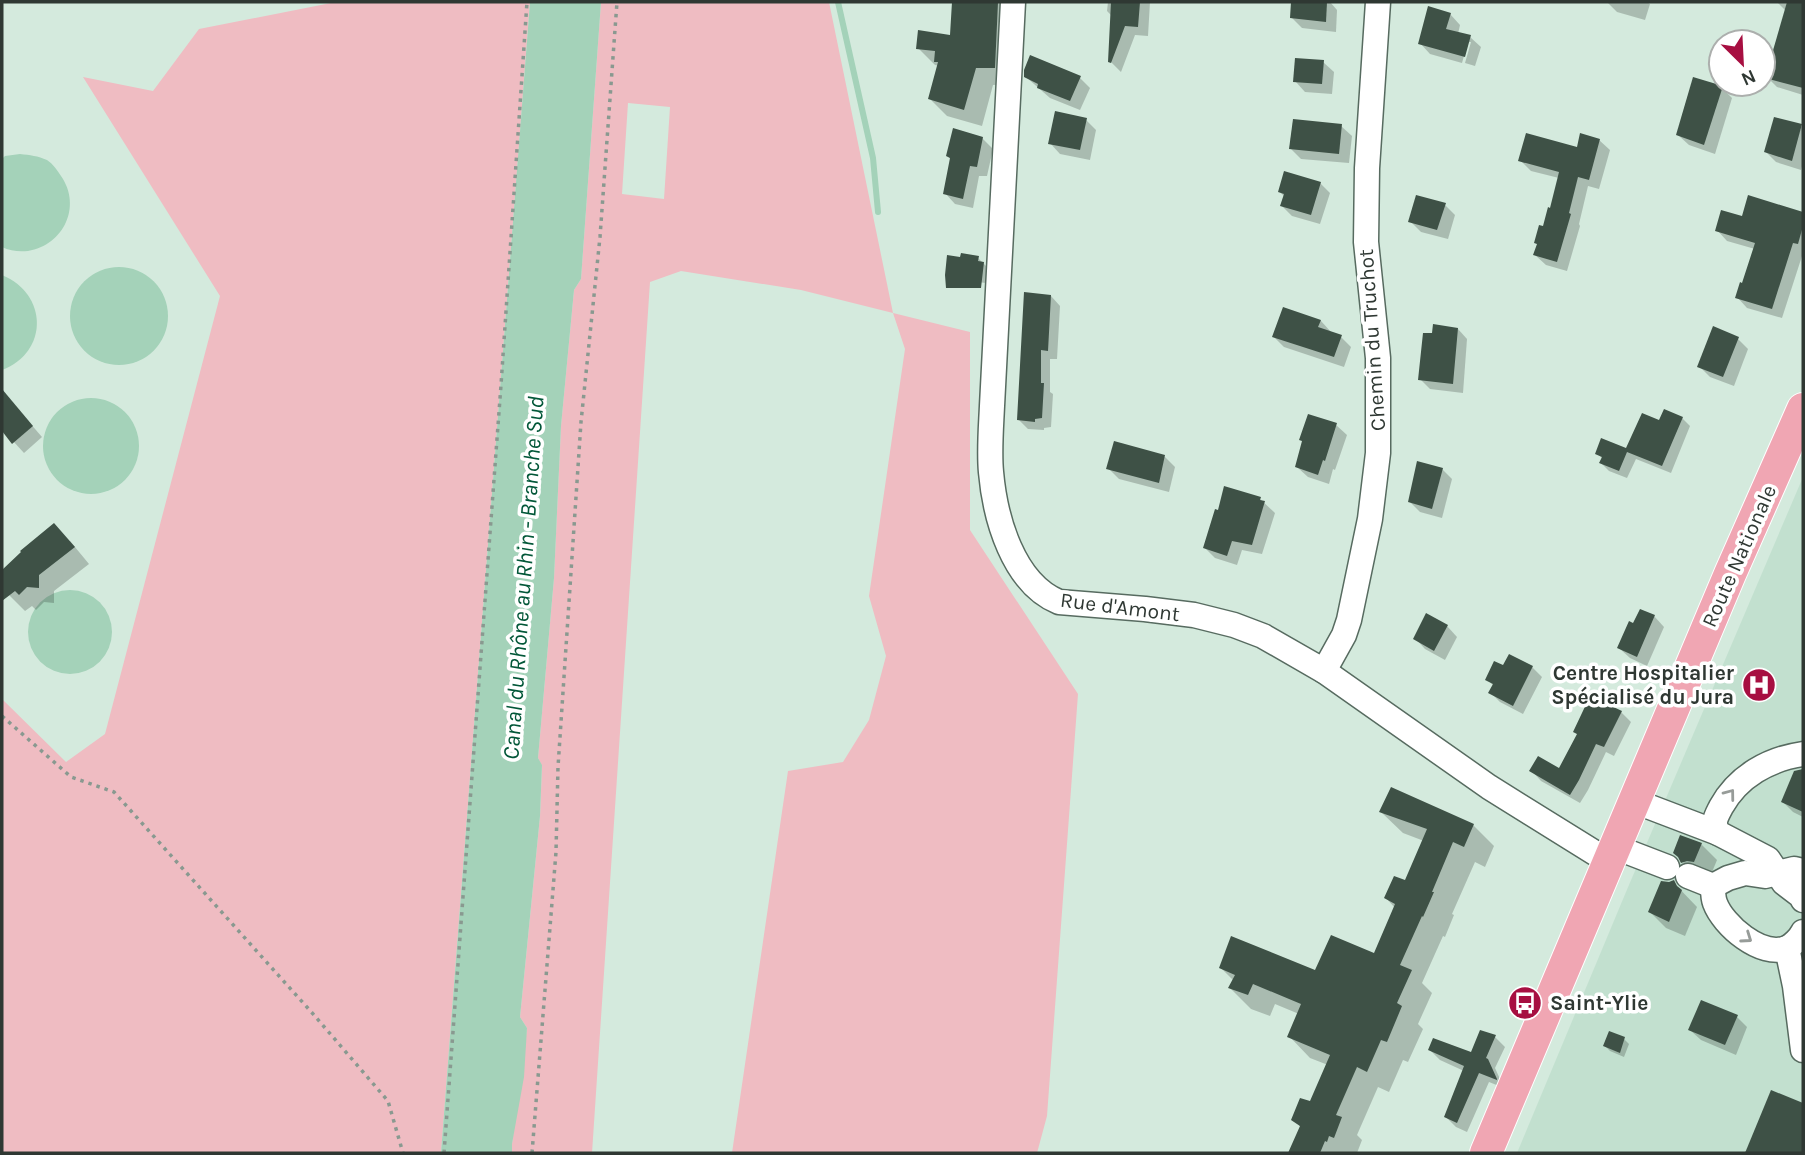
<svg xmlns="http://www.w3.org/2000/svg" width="1805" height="1155" viewBox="0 0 1805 1155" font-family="Karla,sans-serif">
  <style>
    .built { fill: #c2e0cf }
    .green { fill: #efbcc2; fill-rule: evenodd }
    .water { fill: #a4d2b9 }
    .shadow { fill: #0003 }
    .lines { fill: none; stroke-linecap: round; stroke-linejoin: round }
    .stream { stroke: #a4d2b9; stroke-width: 6 }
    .building { fill: #3e5146 }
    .minor-casing { stroke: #576b60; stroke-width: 27 }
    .major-casing { stroke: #fff; stroke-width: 34 }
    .path { stroke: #899990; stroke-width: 3.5; stroke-dasharray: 3.5 5; stroke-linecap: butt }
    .minor { stroke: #fff; stroke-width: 24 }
    .major { stroke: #f0a6b3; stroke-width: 32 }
    .oneway { stroke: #979c99 }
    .labels { text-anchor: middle; stroke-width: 7; stroke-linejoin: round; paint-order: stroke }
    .street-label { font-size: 21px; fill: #2f3833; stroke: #fff }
    .poi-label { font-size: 21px; font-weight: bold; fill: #2f3833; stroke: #fff; text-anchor: end }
    .water-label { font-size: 23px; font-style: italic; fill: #025738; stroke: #fff }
  </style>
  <rect width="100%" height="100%" fill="#d4eadd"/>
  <polygon class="built" points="1803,477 1803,1153 1517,1153 1626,892"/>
  <g class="green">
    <polygon points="336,2 530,2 441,1153 2,1153 2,699 66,762 105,734 220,296 83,77 153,91 199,29"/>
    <path d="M601,2H829L893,313L970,332V530L1078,694L1047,1116L1037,1153H732L788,771L843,762L869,720L886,656L869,596L905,349L893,313L801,290L681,271L650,282L592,1153H512V1144L527,1028L520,1017L540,816L542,766L538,758L554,578L561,426L574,290L581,279ZM628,103L670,107L664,199L622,194Z"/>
  </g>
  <g class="water">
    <polygon points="530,2 601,2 581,279 574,290 561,426 554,578 538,758 542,765 540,816 520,1017 527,1028 524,1077 512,1144 512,1153 441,1153"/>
    <path d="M20,154C30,155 38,156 47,160C53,164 57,170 61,176C82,206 64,245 28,251C19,252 10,251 2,247V159L5,156Z"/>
    <circle cx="119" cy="316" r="49"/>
    <path d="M2,275C48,294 49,352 2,370Z"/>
    <circle cx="91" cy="446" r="48"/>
    <circle cx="70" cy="632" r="42"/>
  </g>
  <g class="shadow">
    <polygon points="954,2 1019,2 1011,84 993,85 982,126 947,116 930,99 939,66 935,65 918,48 952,37"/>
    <polygon points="1108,2 1150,2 1148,36 1135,35 1121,72 1110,61 1112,16 1107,11"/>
    <polygon points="1293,2 1330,2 1337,10 1336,32 1302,28 1292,18"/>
    <polygon points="1607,2 1647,2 1650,4 1645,20 1617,12"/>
    <polygon points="1777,2 1803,2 1803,95 1777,87 1767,77 1786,11"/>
    <polygon points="1450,14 1460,25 1458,34 1470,37 1481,47 1475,66 1465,63 1471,42 1468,42 1462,63 1430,54 1420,43"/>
    <polygon points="1323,62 1334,72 1332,94 1305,92 1295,81"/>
    <polygon points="1026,77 1080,78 1090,88 1080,110 1050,98"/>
    <polygon points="1722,88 1732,98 1715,154 1689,145 1678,135"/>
    <polygon points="1775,119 1803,127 1803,163 1801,170 1776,162 1766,152"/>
    <polygon points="1086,120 1096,130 1090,160 1060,154 1050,143"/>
    <polygon points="1341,126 1352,136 1349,163 1301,159 1291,149"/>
    <polygon points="982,138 993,149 987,176 979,176 973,208 955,204 945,193 951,160 948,156"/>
    <polygon points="1599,140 1610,150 1599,189 1588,186 1579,224 1580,226 1567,271 1546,265 1535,255 1551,210 1559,178 1531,171 1520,160 1578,149"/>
    <polygon points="1320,183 1330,193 1320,224 1292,216 1282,206 1285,197 1280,192"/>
    <polygon points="1750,198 1803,213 1803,253 1782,318 1747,308 1737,297 1744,285 1755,249 1727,241 1717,230 1744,218"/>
    <polygon points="1445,205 1455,215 1448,239 1421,232 1410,221"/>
    <polygon points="978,258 988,268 986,283 969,281"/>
    <polygon points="1051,296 1060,306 1057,359 1050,359 1050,392 1053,394 1051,427 1044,428 1044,430 1028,429 1019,420"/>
    <polygon points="1284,309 1321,321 1331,332 1341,337 1351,347 1344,367 1284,347 1274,337"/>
    <polygon points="1458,329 1467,339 1463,393 1430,389 1420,379"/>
    <polygon points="1738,339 1748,349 1734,386 1710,377 1699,366"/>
    <polygon points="2,391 42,437 24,453 2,429"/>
    <polygon points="1682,418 1690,426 1671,473 1636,459 1627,478 1609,471 1601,463 1603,459 1597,453 1627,451 1660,422"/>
    <polygon points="1336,425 1347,435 1335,470 1333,469 1329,484 1308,477 1297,467"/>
    <polygon points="1165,457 1175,467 1169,492 1119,479 1108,468"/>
    <polygon points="1442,469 1452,479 1442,518 1420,512 1410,502"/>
    <polygon points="1260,499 1275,513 1262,554 1242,550 1237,565 1215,558 1205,548"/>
    <polygon points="70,541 89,564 54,591 54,603 44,602 36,610 32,606 25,611 9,595 2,585 2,573 24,553"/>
    <polygon points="1654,616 1664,627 1647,666 1630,658 1619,648"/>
    <polygon points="1447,626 1457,637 1445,660 1425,649 1415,638"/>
    <polygon points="1532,667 1542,677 1523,714 1500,702 1491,693 1494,686 1487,679 1503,668"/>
    <polygon points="1621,712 1631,722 1614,756 1606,752 1588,790 1580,803 1541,781 1532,771 1560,771 1579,736 1575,732"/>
    <polygon points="1794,775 1803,779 1803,817 1793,812 1783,802"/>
    <polygon points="1381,812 1473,825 1494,846 1485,867 1475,862 1452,914 1454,915 1445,937 1443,936 1422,983 1432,993 1418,1024 1423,1029 1408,1062 1403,1060 1389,1092 1378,1087 1357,1135 1362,1140 1357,1153 1290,1153 1301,1127 1293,1120 1311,1104 1328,1065 1310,1058 1289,1036 1299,1014 1275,1004 1270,1016 1251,1009 1230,988 1234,981 1221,968 1316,972 1374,956 1395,908 1386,898 1405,883 1424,841 1403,833"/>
    <polygon points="1701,844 1717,860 1710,877 1699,878 1683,862"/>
    <polygon points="1673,882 1697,907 1685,936 1666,928 1650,912"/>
    <polygon points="1737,1017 1747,1027 1736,1055 1701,1040 1690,1030"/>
    <polygon points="1481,1032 1495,1037 1505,1047 1495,1068 1504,1088 1489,1082 1467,1132 1456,1127 1446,1117 1464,1071 1440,1060 1430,1050 1472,1054"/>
    <polygon points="1624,1039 1629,1044 1624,1057 1610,1051 1605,1046"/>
    <polygon points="1796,1102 1803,1109 1803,1153 1744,1153"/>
  </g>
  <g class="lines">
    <polyline class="stream" points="838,2 873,158 878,212"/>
  </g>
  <g class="building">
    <polygon points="952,2 998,2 995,68 976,68 964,110 928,99 938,62 934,62 935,51 916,49 918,30 950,35"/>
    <polygon points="1111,2 1140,2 1138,27 1125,26 1111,63 1108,62"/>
    <polygon points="1291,2 1327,2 1326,22 1290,18"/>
    <polygon points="1787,2 1803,2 1803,88 1765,78"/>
    <polygon points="1428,6 1451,13 1446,29 1471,35 1465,57 1418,44"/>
    <polygon points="1030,55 1081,76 1070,101 1037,88 1038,84 1024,77 1024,70"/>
    <polygon points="1295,58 1324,60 1322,84 1293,82"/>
    <polygon points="1693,77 1723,86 1704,145 1676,135"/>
    <polygon points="1055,111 1087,118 1080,150 1048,144"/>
    <polygon points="1774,117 1802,124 1792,161 1764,152"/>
    <polygon points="1293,119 1342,124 1339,154 1289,149"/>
    <polygon points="953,128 983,137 977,167 970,166 963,199 943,194 950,158 946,156"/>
    <polygon points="1526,133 1577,147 1580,133 1600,139 1589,180 1578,177 1569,213 1571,214 1557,262 1533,255 1537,244 1534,243 1539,225 1543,226 1548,207 1550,208 1559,172 1518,161"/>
    <polygon points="1284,171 1321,182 1311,215 1280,206 1284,194 1278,192"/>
    <polygon points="1416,195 1446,203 1437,230 1408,222"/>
    <polygon points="1748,195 1803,212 1803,226 1798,244 1793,243 1772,309 1735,298 1740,282 1742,283 1755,243 1715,231 1721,210 1742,216"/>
    <polygon points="961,253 979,256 978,261 984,262 981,288 946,288 945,275 947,255 960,257"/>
    <polygon points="1024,292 1051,295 1048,351 1041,350 1041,383 1044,383 1042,418 1035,419 1035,422 1017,420"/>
    <polygon points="1283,307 1321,320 1318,327 1342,335 1334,357 1272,337"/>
    <polygon points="1433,324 1458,328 1453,384 1418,380 1423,333 1432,333"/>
    <polygon points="1713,326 1739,337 1723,377 1697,367"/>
    <polygon points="2,389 33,426 12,444 2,431"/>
    <polygon points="1664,409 1683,417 1662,466 1627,452 1619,471 1599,463 1602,457 1595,454 1601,438 1626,448 1642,413 1659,420"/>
    <polygon points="1308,414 1337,423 1325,461 1323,460 1318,475 1295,467 1302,441 1299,440"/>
    <polygon points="1114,441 1165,455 1159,483 1106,469"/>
    <polygon points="1417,461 1443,468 1432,509 1408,502"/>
    <polygon points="1224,486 1261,497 1260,500 1265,501 1252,545 1232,541 1227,556 1203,548 1215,509 1218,510"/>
    <polygon points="54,523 75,547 39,575 39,588 27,587 19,595 15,591 2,601 2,570 21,552 20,551"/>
    <polygon points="1640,609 1655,615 1637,657 1617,648 1629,621 1633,623"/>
    <polygon points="1426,613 1448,625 1434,651 1413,639"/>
    <polygon points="1509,654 1533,666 1513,706 1488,693 1493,684 1485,680 1494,661 1503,665"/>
    <polygon points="1590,696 1622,711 1604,747 1596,744 1579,780 1570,795 1529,771 1538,756 1559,768 1577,734 1573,732"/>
    <polygon points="1803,769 1803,812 1781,802 1794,771"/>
    <polygon points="1391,787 1474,824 1464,847 1453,842 1432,892 1434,892 1423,917 1422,916 1400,965 1412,970 1397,1003 1402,1006 1387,1042 1381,1040 1367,1072 1357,1067 1336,1115 1342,1117 1334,1138 1329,1136 1327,1142 1325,1141 1320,1153 1288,1153 1300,1126 1291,1120 1300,1098 1310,1101 1330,1055 1287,1037 1301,1004 1253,984 1248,995 1228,988 1235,975 1219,968 1231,936 1315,970 1331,935 1374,953 1395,904 1384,898 1394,876 1405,880 1427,829 1379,812"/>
    <polygon points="1680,835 1702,843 1694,862 1687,861 1681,863 1678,857 1673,853"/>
    <polygon points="1674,880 1677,886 1682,890 1669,922 1648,912 1661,881 1669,882"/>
    <polygon points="1701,1000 1738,1015 1725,1045 1688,1030"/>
    <polygon points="1480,1030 1496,1035 1486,1058 1488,1059 1497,1079 1497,1080 1479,1073 1457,1123 1444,1117 1464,1066 1428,1050 1433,1038 1471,1052"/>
    <polygon points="1609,1031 1625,1037 1620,1053 1603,1046"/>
    <polygon points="1771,1090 1803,1103 1803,1153 1745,1153"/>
  </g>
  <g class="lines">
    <g class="minor-casing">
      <g id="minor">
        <path d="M1013,2L992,406C991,428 989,451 991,472C995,518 1013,583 1059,602L1145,609L1194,615L1234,625L1263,636L1324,671L1489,787L1595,853L1610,859"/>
        <polyline points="1324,671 1344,635 1349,620 1370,519 1378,453 1378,358 1366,242 1367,168 1378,2"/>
        <path d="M1803,754C1769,759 1738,776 1721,807C1716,817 1712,822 1718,833L1768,859L1784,883L1801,896L1803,900"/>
        <polyline points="1634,801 1718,833"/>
        <polyline points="1615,847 1667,867"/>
        <polyline points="1688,876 1713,886"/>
        <path d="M1713,886C1713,891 1713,898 1715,903C1723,925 1761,958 1787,948C1793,945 1800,938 1803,932"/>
        <polyline points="1713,886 1728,878 1745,873 1765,876 1794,869 1803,871"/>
        <polyline points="1787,948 1795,986 1803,1050"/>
      </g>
    </g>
    <g class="major-casing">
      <polyline id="major" points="1486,1153 1730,574 1803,409"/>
    </g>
    <g class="path">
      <polyline points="2,716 71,777 114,792 314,1015 388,1101 403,1153"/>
      <polyline points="444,1153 501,385 527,2"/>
      <polyline points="532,1153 556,852 558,767 581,422 600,237 617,2"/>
    </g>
    <use href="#minor" class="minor"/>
    <use href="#major" class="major"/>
  </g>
  <defs><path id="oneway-chevron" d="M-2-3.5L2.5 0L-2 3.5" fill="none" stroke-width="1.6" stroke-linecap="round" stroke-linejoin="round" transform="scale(1.75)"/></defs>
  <g class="oneway">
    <use href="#oneway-chevron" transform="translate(1730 794) rotate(-53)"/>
    <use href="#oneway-chevron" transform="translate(1747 938) rotate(35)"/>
  </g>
  <defs>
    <g id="hospital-disc" transform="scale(1.75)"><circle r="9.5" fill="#a70f41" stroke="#fff"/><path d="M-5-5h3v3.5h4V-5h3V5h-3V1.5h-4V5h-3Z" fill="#fff"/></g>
    <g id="bus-disc" transform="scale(1.75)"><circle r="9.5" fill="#a70f41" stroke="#fff"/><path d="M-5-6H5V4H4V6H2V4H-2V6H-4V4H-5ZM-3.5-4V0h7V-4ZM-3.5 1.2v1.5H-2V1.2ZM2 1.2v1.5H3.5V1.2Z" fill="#fff"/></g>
  </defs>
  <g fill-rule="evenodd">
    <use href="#hospital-disc" x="1759" y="685"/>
    <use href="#bus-disc" x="1525" y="1003"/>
  </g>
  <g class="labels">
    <g class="street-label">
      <text transform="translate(1372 340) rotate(-94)" y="7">Chemin du Truchot</text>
      <text transform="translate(1739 556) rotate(-66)" y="7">Route Nationale</text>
      <text transform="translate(1120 607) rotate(7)" y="7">Rue d'Amont</text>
    </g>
    <g class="poi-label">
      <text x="1734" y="680">Centre Hospitalier<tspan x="1734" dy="24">Spécialisé du Jura</tspan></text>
      <text x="1550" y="1010" text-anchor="start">Saint-Ylie</text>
    </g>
    <g class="water-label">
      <text transform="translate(523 578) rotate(-86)" y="8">Canal du Rhône au Rhin - Branche Sud</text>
    </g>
  </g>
  <rect width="1805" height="1155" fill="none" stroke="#2f3833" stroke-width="7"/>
  <g transform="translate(1742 63) rotate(156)"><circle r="33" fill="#ffffff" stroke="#acafad" stroke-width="2"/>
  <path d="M0-5L12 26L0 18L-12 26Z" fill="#a70f41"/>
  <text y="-10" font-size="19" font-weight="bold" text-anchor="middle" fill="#2f3833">N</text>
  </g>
</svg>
